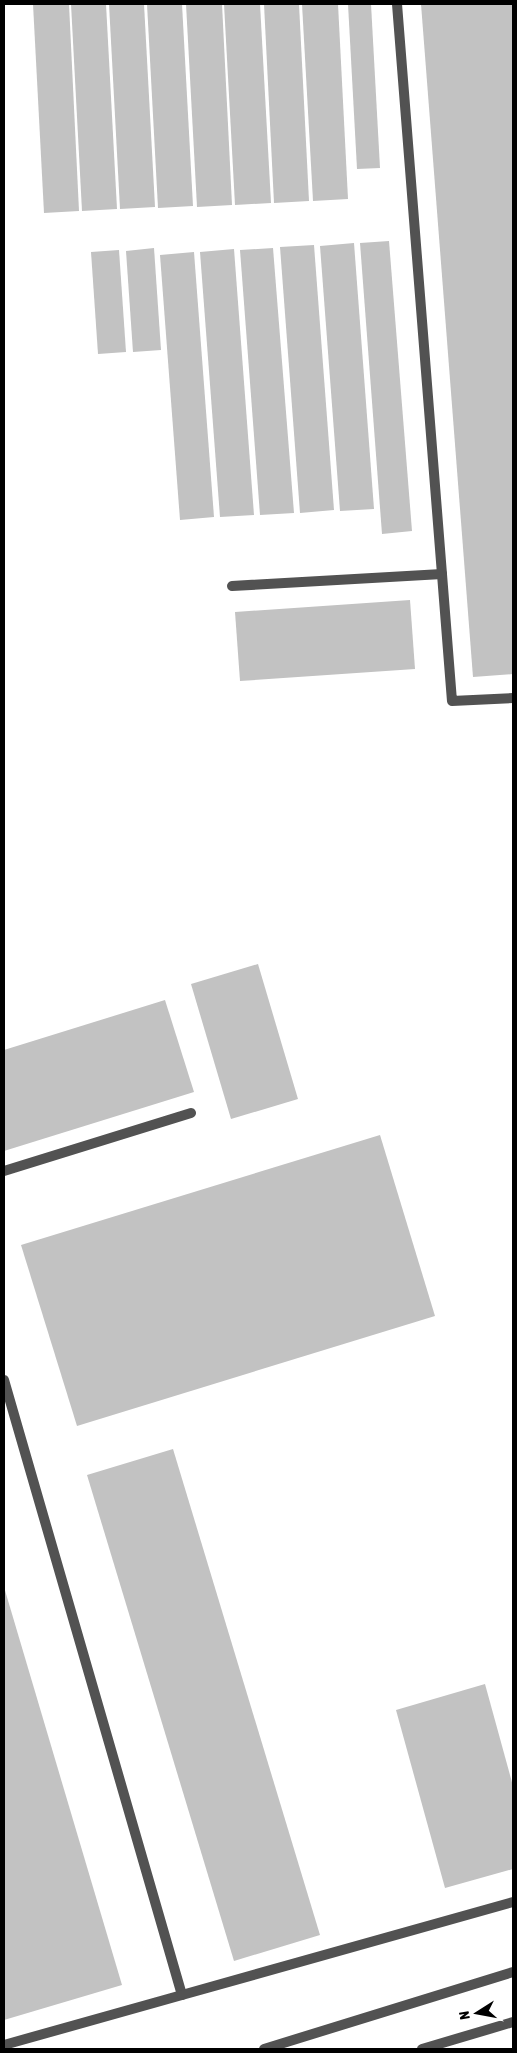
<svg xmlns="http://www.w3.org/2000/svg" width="517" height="2053" viewBox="0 0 517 2053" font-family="'Asap Condensed',sans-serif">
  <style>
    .building { fill: #c2c2c2 }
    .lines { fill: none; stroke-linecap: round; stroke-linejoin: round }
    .lane { stroke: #525252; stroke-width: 10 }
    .street { stroke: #525252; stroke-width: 10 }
  </style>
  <rect width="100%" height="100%" fill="#fff"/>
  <g class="building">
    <polygon points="33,4 69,4 79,211 44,213"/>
    <polygon points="71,4 106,4 117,209 82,211"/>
    <polygon points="109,4 144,4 155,207 120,209"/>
    <polygon points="147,4 182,4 193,206 158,208"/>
    <polygon points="186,4 222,4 232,205 197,207"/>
    <polygon points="224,4 260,4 271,203 235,205"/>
    <polygon points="264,4 299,4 309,201 274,203"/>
    <polygon points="302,4 338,4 348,199 313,201"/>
    <polygon points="348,4 371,4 380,168 357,169"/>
    <polygon points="421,4 513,4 513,674 473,677"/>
    <polygon points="389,241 412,531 382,534 360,243"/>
    <polygon points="354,243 374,509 340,511 320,246"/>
    <polygon points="314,245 334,510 300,513 280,247"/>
    <polygon points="154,248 161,350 133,352 126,251"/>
    <polygon points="273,248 294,513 260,515 240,250"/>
    <polygon points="234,249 254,515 220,517 200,252"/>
    <polygon points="119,250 126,352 98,354 91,252"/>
    <polygon points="194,252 214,517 180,520 160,255"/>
    <polygon points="410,600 415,669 240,681 235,612"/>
    <polygon points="258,964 298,1099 231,1119 191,984"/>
    <polygon points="165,1000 194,1092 4,1151 4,1050"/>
    <polygon points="380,1135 435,1316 77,1426 21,1245"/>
    <polygon points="173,1449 320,1935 234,1961 87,1475"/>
    <polygon points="4,1587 122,1985 4,2020"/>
    <polygon points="485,1684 513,1786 513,1869 445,1888 396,1710"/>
  </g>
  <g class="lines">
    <g class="lane">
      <polyline points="4,1171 191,1113"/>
      <polyline points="4,1380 182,1995 4,2045"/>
      <polyline points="182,1995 513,1902"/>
    </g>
    <g class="street">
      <polyline points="397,4 452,701 513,698"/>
      <polyline points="232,586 442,574"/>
      <polyline points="264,2049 513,1972"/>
      <polyline points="422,2049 513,2022"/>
    </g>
  </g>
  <rect width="517" height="2053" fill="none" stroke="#000000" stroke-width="10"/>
  <g transform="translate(477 2013) rotate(259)" stroke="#ffffff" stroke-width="4" paint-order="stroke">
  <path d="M0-4L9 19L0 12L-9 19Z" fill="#000000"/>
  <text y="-8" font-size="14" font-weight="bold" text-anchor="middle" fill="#000000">N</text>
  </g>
</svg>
